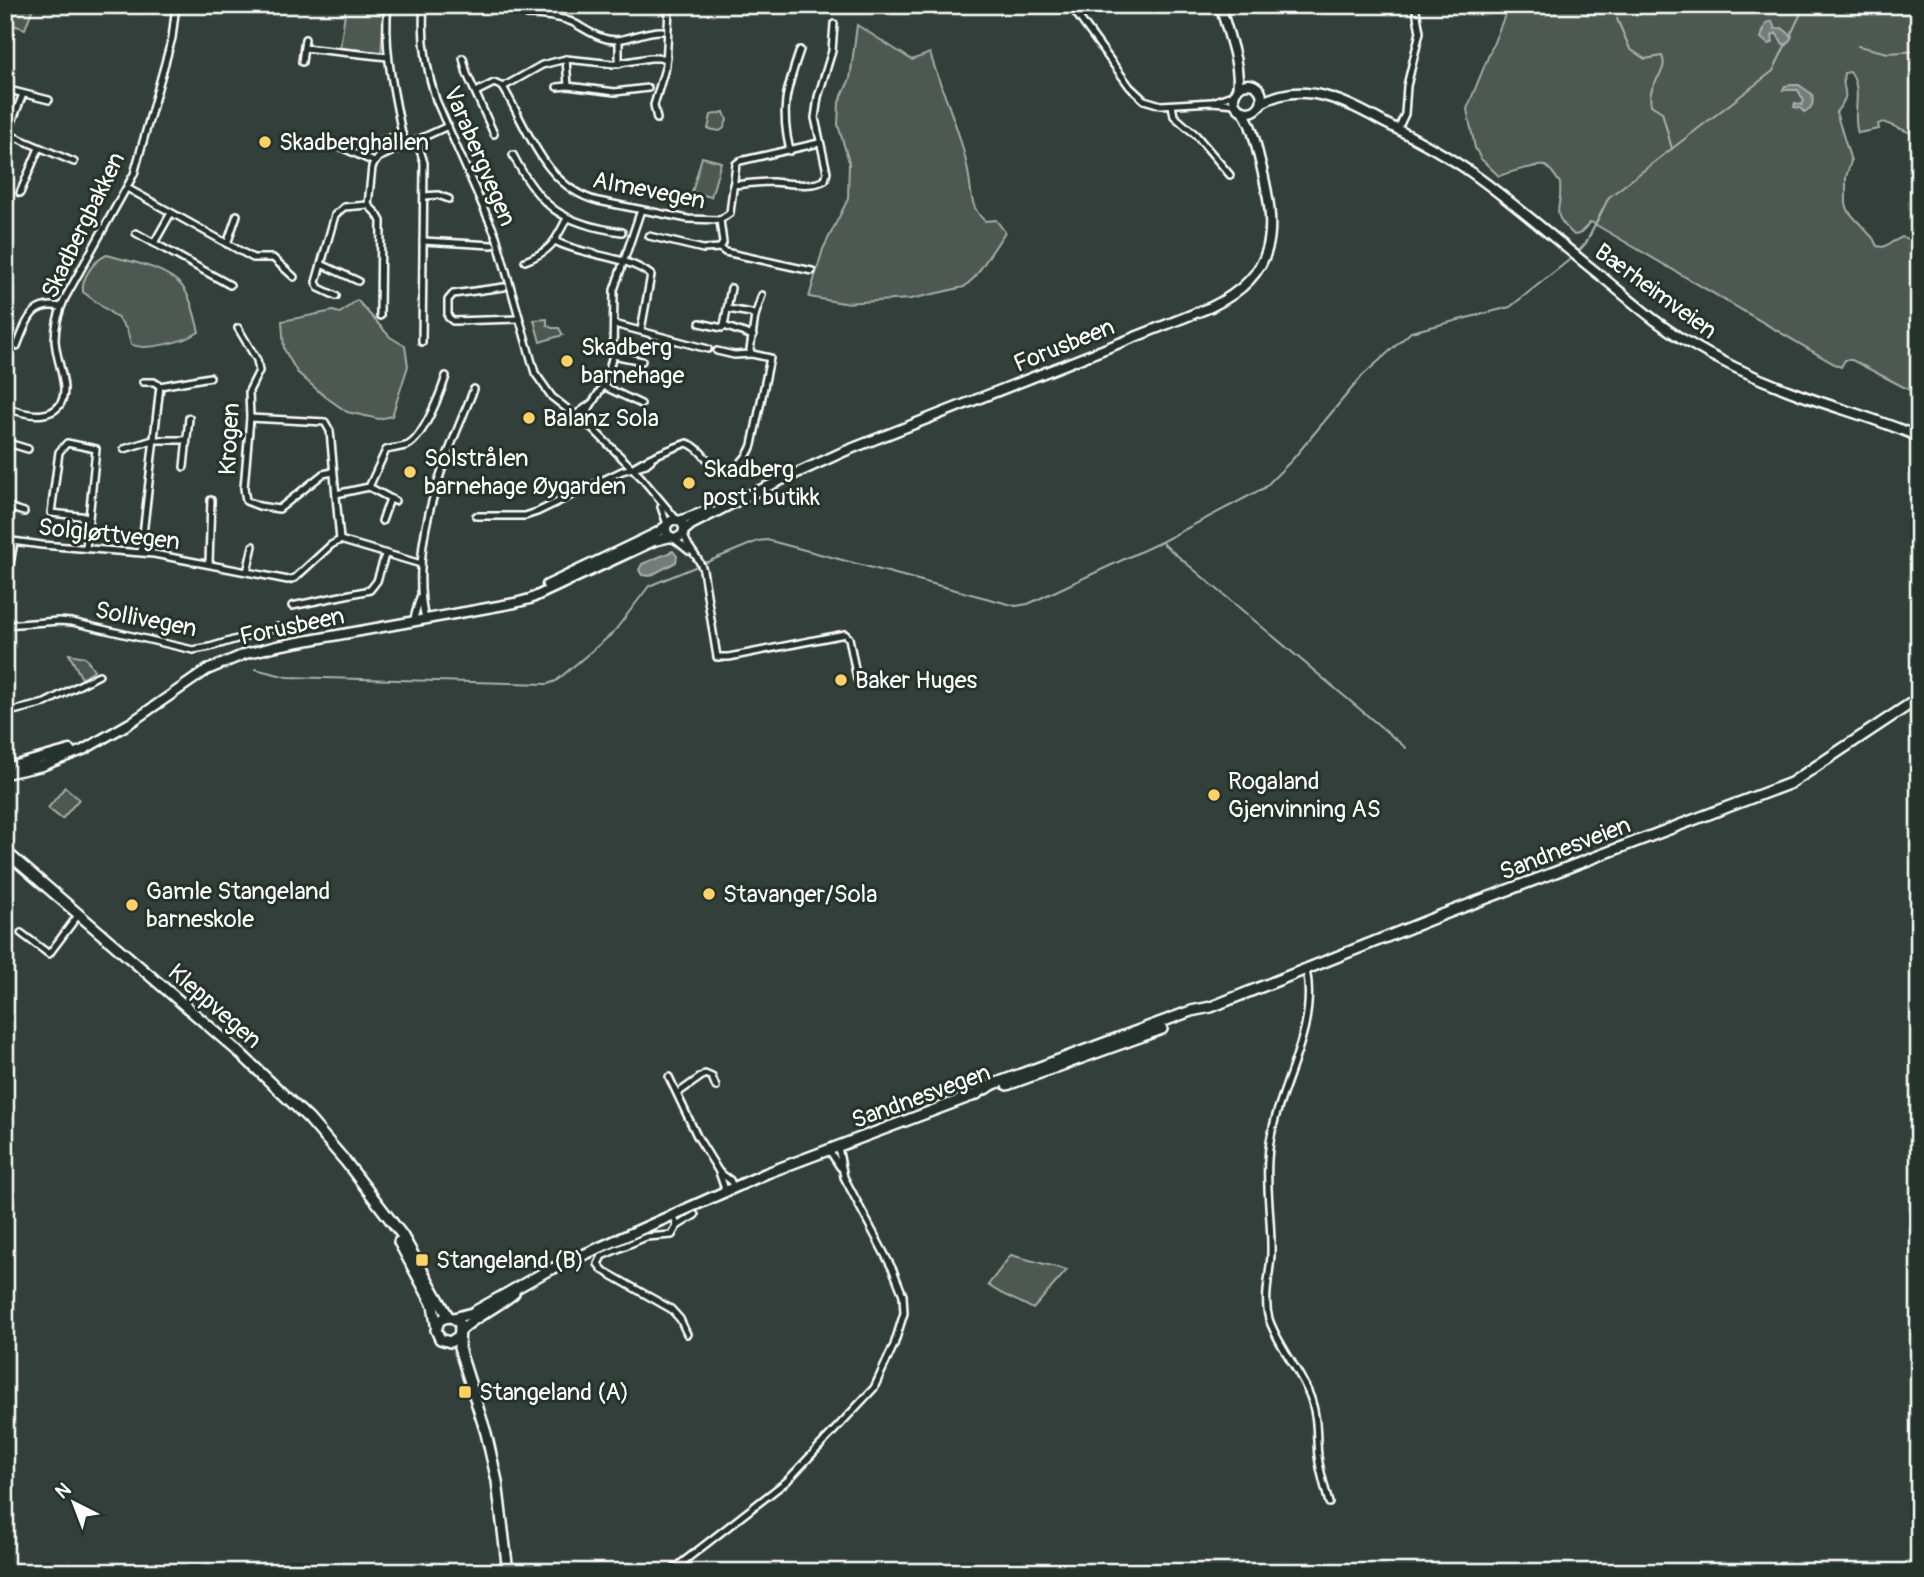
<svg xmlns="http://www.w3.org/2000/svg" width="1924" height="1577" viewBox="0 0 1924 1577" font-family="Pangolin,sans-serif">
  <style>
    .green { fill: #4d5853; stroke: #a6aca9; stroke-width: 2 }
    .water { fill: #737b78; stroke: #abb0ae; stroke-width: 2 }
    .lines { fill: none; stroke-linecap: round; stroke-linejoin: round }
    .stream { stroke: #abb0ae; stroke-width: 2 }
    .river { stroke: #737b78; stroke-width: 10 }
    .taxiway { stroke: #999f9c; stroke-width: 16 }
    .street-casing { stroke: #fff; stroke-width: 10 }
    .secondary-casing { stroke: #fff; stroke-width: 13 }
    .primary-casing { stroke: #fff; stroke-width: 14 }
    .street { stroke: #26332d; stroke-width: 5 }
    .secondary { stroke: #26332d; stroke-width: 8 }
    .primary { stroke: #26332d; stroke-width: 9 }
    .poi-dot { fill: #ffd166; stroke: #26332d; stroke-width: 2.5 }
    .labels { text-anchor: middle; stroke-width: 6; stroke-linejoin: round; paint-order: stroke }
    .poi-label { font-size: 24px; fill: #fff; stroke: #26332d; text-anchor: start }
    .street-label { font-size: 24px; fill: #fff; stroke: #26332d }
  </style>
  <rect width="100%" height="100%" fill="#333f3a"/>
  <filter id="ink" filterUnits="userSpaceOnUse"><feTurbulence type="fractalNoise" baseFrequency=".0143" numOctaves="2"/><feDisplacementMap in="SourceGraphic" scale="14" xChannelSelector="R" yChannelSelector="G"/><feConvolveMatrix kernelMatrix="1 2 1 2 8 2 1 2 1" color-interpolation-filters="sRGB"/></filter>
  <g filter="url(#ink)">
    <g class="green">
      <polygon points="9,5 34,5 25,29 5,22 5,12"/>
      <polygon points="346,5 385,5 381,52 340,48"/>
      <path d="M1509,5H1919V136L1883,122L1878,124L1879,129L1858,133C1851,113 1864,90 1850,72L1844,73C1840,93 1854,91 1836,112L1851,161L1846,177V204L1849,212L1873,238L1877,246L1883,247L1902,237L1914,241L1919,247V395L1852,360H1845L1841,367L1836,365L1591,222L1579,234L1574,235C1547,209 1563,213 1560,183C1556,178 1551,168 1545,166C1538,164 1507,173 1499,176L1481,159L1475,148L1467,109Z"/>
      <path d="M857,25L912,60L930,53C943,96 962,132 969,177C972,195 970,207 985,221L996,220L1005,232L975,277L964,287L911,299L843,303L809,297L823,249L848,199L849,162L838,125L839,102L850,79Z"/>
      <polygon points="724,112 727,120 724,128 720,131 708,129 711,115"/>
      <polygon points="702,157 721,162 711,197 692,192"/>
      <path d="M107,255C131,262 164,266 182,286C192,299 195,317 199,332C186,341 144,352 131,344L127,330L119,319L83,292C81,278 94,260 107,255Z"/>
      <polygon points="357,300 390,337 405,346 408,366 392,416 379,419 347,412 323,395 297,372 284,349 282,321 333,311 340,313"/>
      <polygon points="547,319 547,325 552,328 559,328 563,335 540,342 534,320"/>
      <polygon points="69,654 85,657 94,670 84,678 81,677"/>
      <polygon points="65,787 79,799 62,819 48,808"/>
      <path d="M1011,1255L1067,1270L1033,1309C1018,1300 1002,1296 988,1285Z"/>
    </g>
    <g class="water">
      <polygon points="1772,21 1775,29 1782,28 1792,36 1787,45 1783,44 1776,33 1772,36 1773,43 1768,44 1761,38 1766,23"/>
      <path d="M1792,85H1799L1812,94C1814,102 1812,109 1804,112L1800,108L1794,107L1795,103L1802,105L1804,101L1798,90H1783L1785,86Z"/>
      <polygon points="673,551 677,556 676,562 650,576 642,575 639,570 642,564"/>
    </g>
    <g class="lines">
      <g class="stream">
        <path d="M1617,19L1630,49L1645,59L1662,56C1670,74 1646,81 1651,105L1662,112L1672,149"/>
        <polyline points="1790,36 1805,5"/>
        <polyline points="1858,46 1888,53 1919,51"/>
        <polyline points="1577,253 1586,243 1609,197 1773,71 1786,44"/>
        <polyline points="1161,542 1406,748"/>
        <polyline points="255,669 287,677 548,684 556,681 613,633 649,586 758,541 767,540 1016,606 1028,604 1161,542 1264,488 1292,460 1363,375 1411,332 1510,307 1573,257"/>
      </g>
      <polyline class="river" points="1900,1572 1919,1558"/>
      <polyline class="taxiway" points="21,1572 31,1569 39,1572"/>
      <g class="street-casing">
        <g id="street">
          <path d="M388,5C383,48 394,92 402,134L407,145"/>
          <polyline points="397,5 398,5"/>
          <path d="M424,5C421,38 426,69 436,100L496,236L535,373L552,397L593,429L640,476L677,520"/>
          <polyline points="1070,5 1130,87 1144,100 1161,105 1212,102 1236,104"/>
          <path d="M527,15C543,15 557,16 572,22C584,28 593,36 607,39C626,43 643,30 662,31"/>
          <polyline points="619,41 619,64"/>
          <polyline points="304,48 388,57"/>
          <polyline points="463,58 467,74 494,134"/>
          <polyline points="566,59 568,86 615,92 648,88"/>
          <polyline points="302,62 305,39"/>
          <path d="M503,87C528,129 545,188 598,201L688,219L720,220"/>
          <polyline points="503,87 542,65 566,59 614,64 650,58 667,58"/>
          <polyline points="557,87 568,86"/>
          <polyline points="5,89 49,100"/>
          <polyline points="476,92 494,83 503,87"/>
          <polyline points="1215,101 1235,94"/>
          <polyline points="1172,105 1174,116 1196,135 1230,175"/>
          <polyline points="657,119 654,105 666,65 669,9"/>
          <polyline points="1398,129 1405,114 1407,86 1420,32 1415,5"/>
          <polyline points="8,134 74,162"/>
          <polyline points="5,140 23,94"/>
          <polyline points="417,140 424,163 422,342"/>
          <polyline points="375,143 402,134"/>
          <polyline points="341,147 374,162"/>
          <path d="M790,151C780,108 786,91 800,50"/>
          <path d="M513,155C540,208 563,224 622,232"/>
          <path d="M733,185C746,184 760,182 773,182C789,183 811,188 825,180L827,172L815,118L818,97L832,51L834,24"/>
          <polyline points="127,188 253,258 273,258 294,277"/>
          <polyline points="20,193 39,148"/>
          <polyline points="424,196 438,195 449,199"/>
          <polyline points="368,205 377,214 381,221 380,316"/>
          <polyline points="136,233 154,243 171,213"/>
          <polyline points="649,236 703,249 720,248 725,252 812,271"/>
          <polyline points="423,241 492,245"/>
          <path d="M555,241C585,257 624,254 651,275L641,330"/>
          <polyline points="154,243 230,285"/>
          <polyline points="227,244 237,215"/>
          <polyline points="720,248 723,243 720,220 730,213 736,164 740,161 819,143"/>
          <path d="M525,261C551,251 555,242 567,218"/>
          <polyline points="321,264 358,281"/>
          <polyline points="504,287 453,294 448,300 448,317 453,321 519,319"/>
          <polyline points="336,296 319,288 316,282 335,215 344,207 368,205 372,167 378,158 448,126"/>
          <polyline points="728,309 751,313 755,316"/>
          <polyline points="700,323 722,328 724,326 753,336"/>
          <polyline points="614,324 708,349"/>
          <polyline points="724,326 731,288"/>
          <polyline points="238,328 257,360 259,371 249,391 250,418 244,488 246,501 259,506 279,509 323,474 333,472"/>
          <path d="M17,346C27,322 30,301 61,307"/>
          <polyline points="717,351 734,355 752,354"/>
          <polyline points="613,355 642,361"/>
          <polyline points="143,382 154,382 160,386 210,377"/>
          <polyline points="603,386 641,404"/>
          <path d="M5,406C25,417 65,423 64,388C63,372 56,357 55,340C55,325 59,311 65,298L134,174L172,38L176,5"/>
          <polyline points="574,416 592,403"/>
          <polyline points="250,418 325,422 330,431 340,540"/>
          <polyline points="581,421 603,386 610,366 613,355 614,290 641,210"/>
          <polyline points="5,442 28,449"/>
          <polyline points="124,449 153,440 185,440"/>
          <polyline points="184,467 189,418"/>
          <path d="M632,468C646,458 670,449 687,443C701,447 707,464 721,470C736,470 747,459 752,445L770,358L752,354L750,350L755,316L762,295"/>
          <polyline points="369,487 395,501"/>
          <path d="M336,494L369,487L386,450C393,448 401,448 408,445C423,438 441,392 446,376"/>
          <polyline points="5,506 24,512"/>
          <polyline points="661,507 667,524"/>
          <polyline points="476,516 525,516 537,512 622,471 646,464 651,460"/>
          <polyline points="382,521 390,499"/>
          <path d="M684,533C686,549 699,555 703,570L717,657H729L845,634L849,638L857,679"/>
          <polyline points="673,538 689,551"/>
          <polyline points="5,540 42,545 154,554 288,580 295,578 331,545 340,540 421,564"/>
          <polyline points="86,548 96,449 67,443 59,452 51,513 89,517"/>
          <polyline points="141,552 160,386"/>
          <polyline points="209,563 211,500"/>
          <polyline points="247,572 253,546"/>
          <polyline points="5,590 14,542"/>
          <polyline points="292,606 370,590 377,581 385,555"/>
          <path d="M425,620C408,540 444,462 474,389"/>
          <polyline points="413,622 420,597"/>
          <polyline points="5,625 59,621 72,622 193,650 210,647 277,627"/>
          <polyline points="5,713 45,703 99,675"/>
          <polyline points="21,933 49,954 79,914"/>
          <path d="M1306,969C1320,1036 1271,1094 1268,1160C1266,1192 1272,1223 1271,1255C1270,1275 1263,1299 1269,1319C1277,1344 1302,1373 1311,1399C1318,1419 1316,1436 1318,1456C1320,1472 1325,1488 1329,1503"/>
          <polyline points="669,1077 697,1136 719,1172 730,1180 734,1188"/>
          <polyline points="678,1093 705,1074 712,1077 716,1087"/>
          <polyline points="829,1150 840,1167"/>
          <polyline points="719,1172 726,1192"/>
          <polyline points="674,1216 677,1226 672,1235 646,1237 602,1256 598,1264 604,1271 671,1309 680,1319 687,1334"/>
          <polyline points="677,1226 695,1215"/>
          <polyline points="670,1572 787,1481 874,1388 894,1345 904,1313 903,1295 893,1270 844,1177 838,1147"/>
        </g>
      </g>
      <g class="secondary-casing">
        <g id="secondary">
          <path d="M1220,5C1226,28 1242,68 1237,90"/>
          <circle cx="1248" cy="98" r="14"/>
          <path d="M1261,103C1304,79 1347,102 1385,123C1415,138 1445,154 1472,173C1517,205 1558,242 1601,276C1628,298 1654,322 1684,340C1724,364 1766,383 1809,398C1846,411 1883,421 1919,437"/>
          <circle cx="675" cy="529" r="9"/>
          <polyline points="679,521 709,510"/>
          <path d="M684,531L691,525L751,494L843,452L1211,307C1279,274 1277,230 1261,165C1256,147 1253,124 1241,109"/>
          <polyline points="547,585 658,532 666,526"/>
          <polyline points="5,768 70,750"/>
          <polyline points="5,774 42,766 83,750 130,723 207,670 245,654 277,646 515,603 530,599 654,541 671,537"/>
        </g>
      </g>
      <g class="primary-casing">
        <g id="primary">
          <polyline points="5,851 240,1053 309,1119 346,1162 402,1235 448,1316"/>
          <polyline points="1007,1085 1162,1029"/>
          <polyline points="972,1096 994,1084 1191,1011 1211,1007 1434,918 1791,783 1919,698"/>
          <polyline points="399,1242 433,1305 436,1324"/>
          <polyline points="454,1318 472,1313 545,1272 767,1173 977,1094"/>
          <path d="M461,1330C476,1315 497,1308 514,1293"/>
          <path d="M459,1336L450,1342L440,1339L436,1330L439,1321C447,1315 455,1316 460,1325L459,1348L486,1433L497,1481L508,1572"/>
        </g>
      </g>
      <use href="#street" class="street"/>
      <use href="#secondary" class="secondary"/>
      <use href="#primary" class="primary"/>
    </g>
  </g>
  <g class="poi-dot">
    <circle cx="265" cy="142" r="7"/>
    <circle cx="567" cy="361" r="7"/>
    <circle cx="529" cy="418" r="7"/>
    <circle cx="410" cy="472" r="7"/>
    <circle cx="689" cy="483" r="7"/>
    <circle cx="841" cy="680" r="7"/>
    <circle cx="1214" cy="795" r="7"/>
    <circle cx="709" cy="894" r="7"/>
    <circle cx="132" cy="905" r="7"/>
    <rect x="415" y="1253" width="14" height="14" rx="3.5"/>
    <rect x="458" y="1385" width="14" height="14" rx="3.5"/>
  </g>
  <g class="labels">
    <g class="poi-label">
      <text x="279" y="150">Skadberghallen</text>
      <text x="581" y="355">Skadberg<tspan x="581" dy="28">barnehage</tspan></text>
      <text x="543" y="426">Balanz Sola</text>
      <text x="424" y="466">Solstrålen<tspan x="424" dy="28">barnehage Øygarden</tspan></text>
      <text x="703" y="477">Skadberg<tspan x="703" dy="28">post i butikk</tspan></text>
      <text x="855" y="688">Baker Huges</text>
      <text x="1228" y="789">Rogaland<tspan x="1228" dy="28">Gjenvinning AS</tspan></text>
      <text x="146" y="899">Gamle Stangeland<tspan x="146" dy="28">barneskole</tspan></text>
      <text x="723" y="902">Stavanger/Sola</text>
      <text x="436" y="1268">Stangeland (B)</text>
      <text x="479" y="1400">Stangeland (A)</text>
    </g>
    <g class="street-label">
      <text transform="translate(480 156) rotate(67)" y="8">Varabergvegen</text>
      <text transform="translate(649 190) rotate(11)" y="8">Almevegen</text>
      <text transform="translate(83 225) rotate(-64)" y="8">Skadbergbakken</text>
      <text transform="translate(1656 291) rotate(36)" y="8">Bærheimveien</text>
      <text transform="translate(1064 345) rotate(-22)" y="8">Forusbeen</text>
      <text transform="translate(229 439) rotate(-87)" y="8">Krogen</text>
      <text transform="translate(109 534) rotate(6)" y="8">Solgløttvegen</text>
      <text transform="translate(146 619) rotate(11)" y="8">Sollivegen</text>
      <text transform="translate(292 626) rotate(-12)" y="8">Forusbeen</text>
      <text transform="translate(1565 848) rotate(-21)" y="8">Sandnesveien</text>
      <text transform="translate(215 1006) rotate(41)" y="8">Kleppvegen</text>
      <text transform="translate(921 1096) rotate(-20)" y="8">Sandnesvegen</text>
    </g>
  </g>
  <rect width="1924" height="1577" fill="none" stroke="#26332d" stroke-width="28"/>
  <rect x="14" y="14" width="1896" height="1549" fill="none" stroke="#fff" stroke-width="2.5" filter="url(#ink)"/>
  <g transform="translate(74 1503) rotate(318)" stroke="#26332d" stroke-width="5" paint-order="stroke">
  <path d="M0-5L12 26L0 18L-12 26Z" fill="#ffffff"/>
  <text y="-10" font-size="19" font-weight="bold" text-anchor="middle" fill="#ffffff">N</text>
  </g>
</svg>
